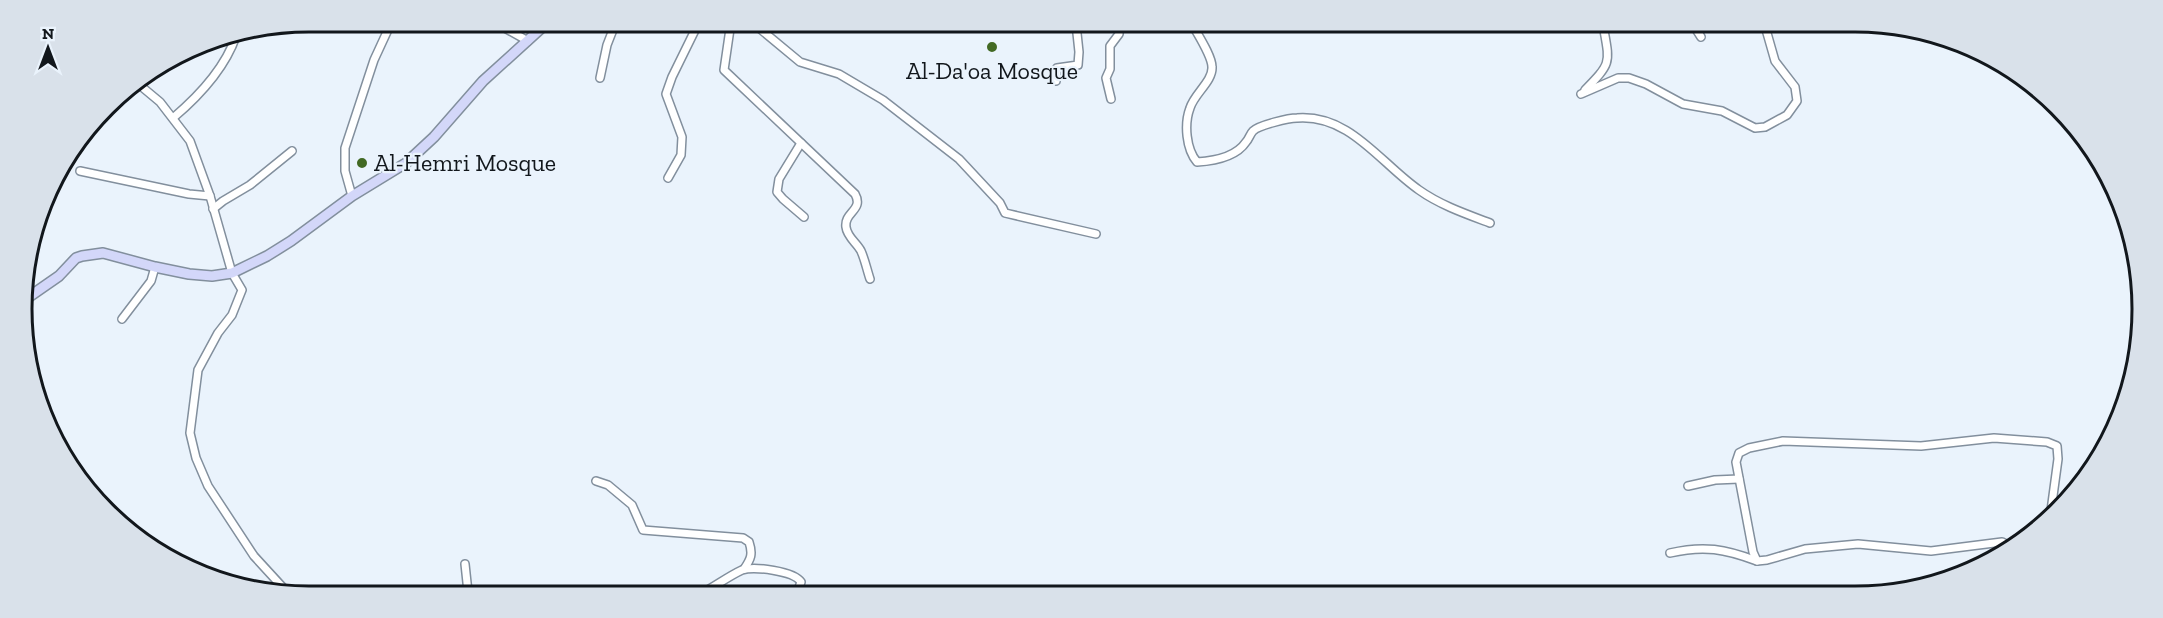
<svg xmlns="http://www.w3.org/2000/svg" width="2163" height="618" viewBox="0 0 2163 618" font-family="'Zilla Slab',serif">
  <style>
    .lines { fill: none; stroke-linecap: round; stroke-linejoin: round }
    .street-casing { stroke: #828f9d; stroke-width: 10 }
    .secondary-casing { stroke: #828f9d; stroke-width: 12 }
    .street { stroke: #fff; stroke-width: 7 }
    .secondary { stroke: #d3d7f9; stroke-width: 9 }
    .poi-dot { fill: #426923; stroke: #eaf3fc; stroke-width: 2 }
    .labels { text-anchor: middle; stroke-width: 4.5; stroke-linejoin: round; paint-order: stroke }
    .poi-label { font-size: 24px; fill: #12171c; stroke: #eaf3fc }
    .rim { fill: none; stroke: #12171c; stroke-width: 3 }
  </style>
  <rect width="100%" height="100%" fill="#eaf3fc"/>
  <g class="lines">
    <g class="street-casing">
      <g id="street">
        <polyline points="494,22 528,41"/>
        <path d="M731,22L724,70L855,194C864,210 844,212 846,227C847,237 857,243 861,251C865,260 867,270 870,279"/>
        <polyline points="753,23 800,62 839,74 883,100 959,159 1000,203 1005,213 1096,234"/>
        <path d="M1192,24C1198,35 1212,56 1212,67C1213,81 1194,94 1190,108C1184,124 1186,149 1197,162C1213,161 1236,157 1246,142C1249,139 1250,134 1253,131C1259,125 1289,118 1297,118C1350,114 1380,163 1419,190C1440,205 1466,214 1490,223"/>
        <polyline points="1694,26 1701,37"/>
        <polyline points="600,78 607,45 616,22"/>
        <polyline points="1056,81 1057,68 1078,65 1079,52 1076,24"/>
        <polyline points="136,82 160,102 190,141 210,196 232,273 242,290 232,315 218,333 198,370 190,433 196,458 208,486 254,556 287,592"/>
        <path d="M1585,90C1612,62 1610,64 1603,25"/>
        <polyline points="1581,94 1618,78 1629,78 1646,84 1683,104 1722,111 1755,128 1765,127 1787,115 1797,101 1795,87 1775,61 1765,26"/>
        <polyline points="1111,99 1106,78 1110,69 1110,46 1119,34 1120,24"/>
        <path d="M173,118C199,96 225,68 236,36"/>
        <polyline points="801,143 779,179 777,192 783,199 804,217"/>
        <polyline points="80,171 189,194 210,196"/>
        <polyline points="668,178 681,155 682,137 666,94 672,77 699,22"/>
        <polyline points="352,196 345,171 345,148 374,60 392,21"/>
        <polyline points="213,209 223,201 250,185 292,151"/>
        <polyline points="122,319 151,281 155,267"/>
        <path d="M596,481L608,485L632,505L643,530L743,538L749,542C753,554 751,559 744,569"/>
        <polyline points="1688,486 1715,480 1739,479"/>
        <polyline points="2010,546 2002,542 1931,551 1858,544 1805,549 1767,560 1757,561 1753,552 1736,462 1739,453 1749,448 1783,441 1921,446 1994,438 2047,442 2057,446 2058,459 2050,518"/>
        <path d="M1670,553C1704,545 1725,549 1757,561"/>
        <polyline points="465,564 468,592"/>
        <path d="M704,592C717,585 729,576 742,570C754,566 794,571 801,582L797,593"/>
      </g>
    </g>
    <g class="secondary-casing">
      <polyline id="secondary" points="23,301 59,276 76,258 82,256 103,253 155,267 189,274 212,276 232,273 267,256 291,241 352,196 406,163 434,137 483,81 548,22"/>
    </g>
    <use href="#street" class="street"/>
    <use href="#secondary" class="secondary"/>
  </g>
  <g class="poi-dot">
    <circle cx="992" cy="47" r="6"/>
    <circle cx="362" cy="163" r="6"/>
  </g>
  <g class="labels">
    <g class="poi-label">
      <text x="992" y="79">Al-Da'oa Mosque</text>
      <text x="374" y="171" text-anchor="start">Al-Hemri Mosque</text>
    </g>
  </g>
  <path d="M0 0H2163V618H0ZM309 32H1855A277 277 0 0 1 2132 309V309A277 277 0 0 1 1855 586H309A277 277 0 0 1 32 309V309A277 277 0 0 1 309 32Z" fill="#d9e1ea" fill-rule="evenodd"/>
  <path class="rim" d="M309 32H1855A277 277 0 0 1 2132 309V309A277 277 0 0 1 1855 586H309A277 277 0 0 1 32 309V309A277 277 0 0 1 309 32Z"/>
  <g transform="translate(48 48)" stroke="#eaf3fc" stroke-width="4.5" paint-order="stroke">
  <path d="M0-4.5L10 22L0 15L-10 22Z" fill="#12171c"/>
  <text y="-9" font-size="16" font-weight="bold" text-anchor="middle" fill="#12171c">N</text>
  </g>
</svg>
